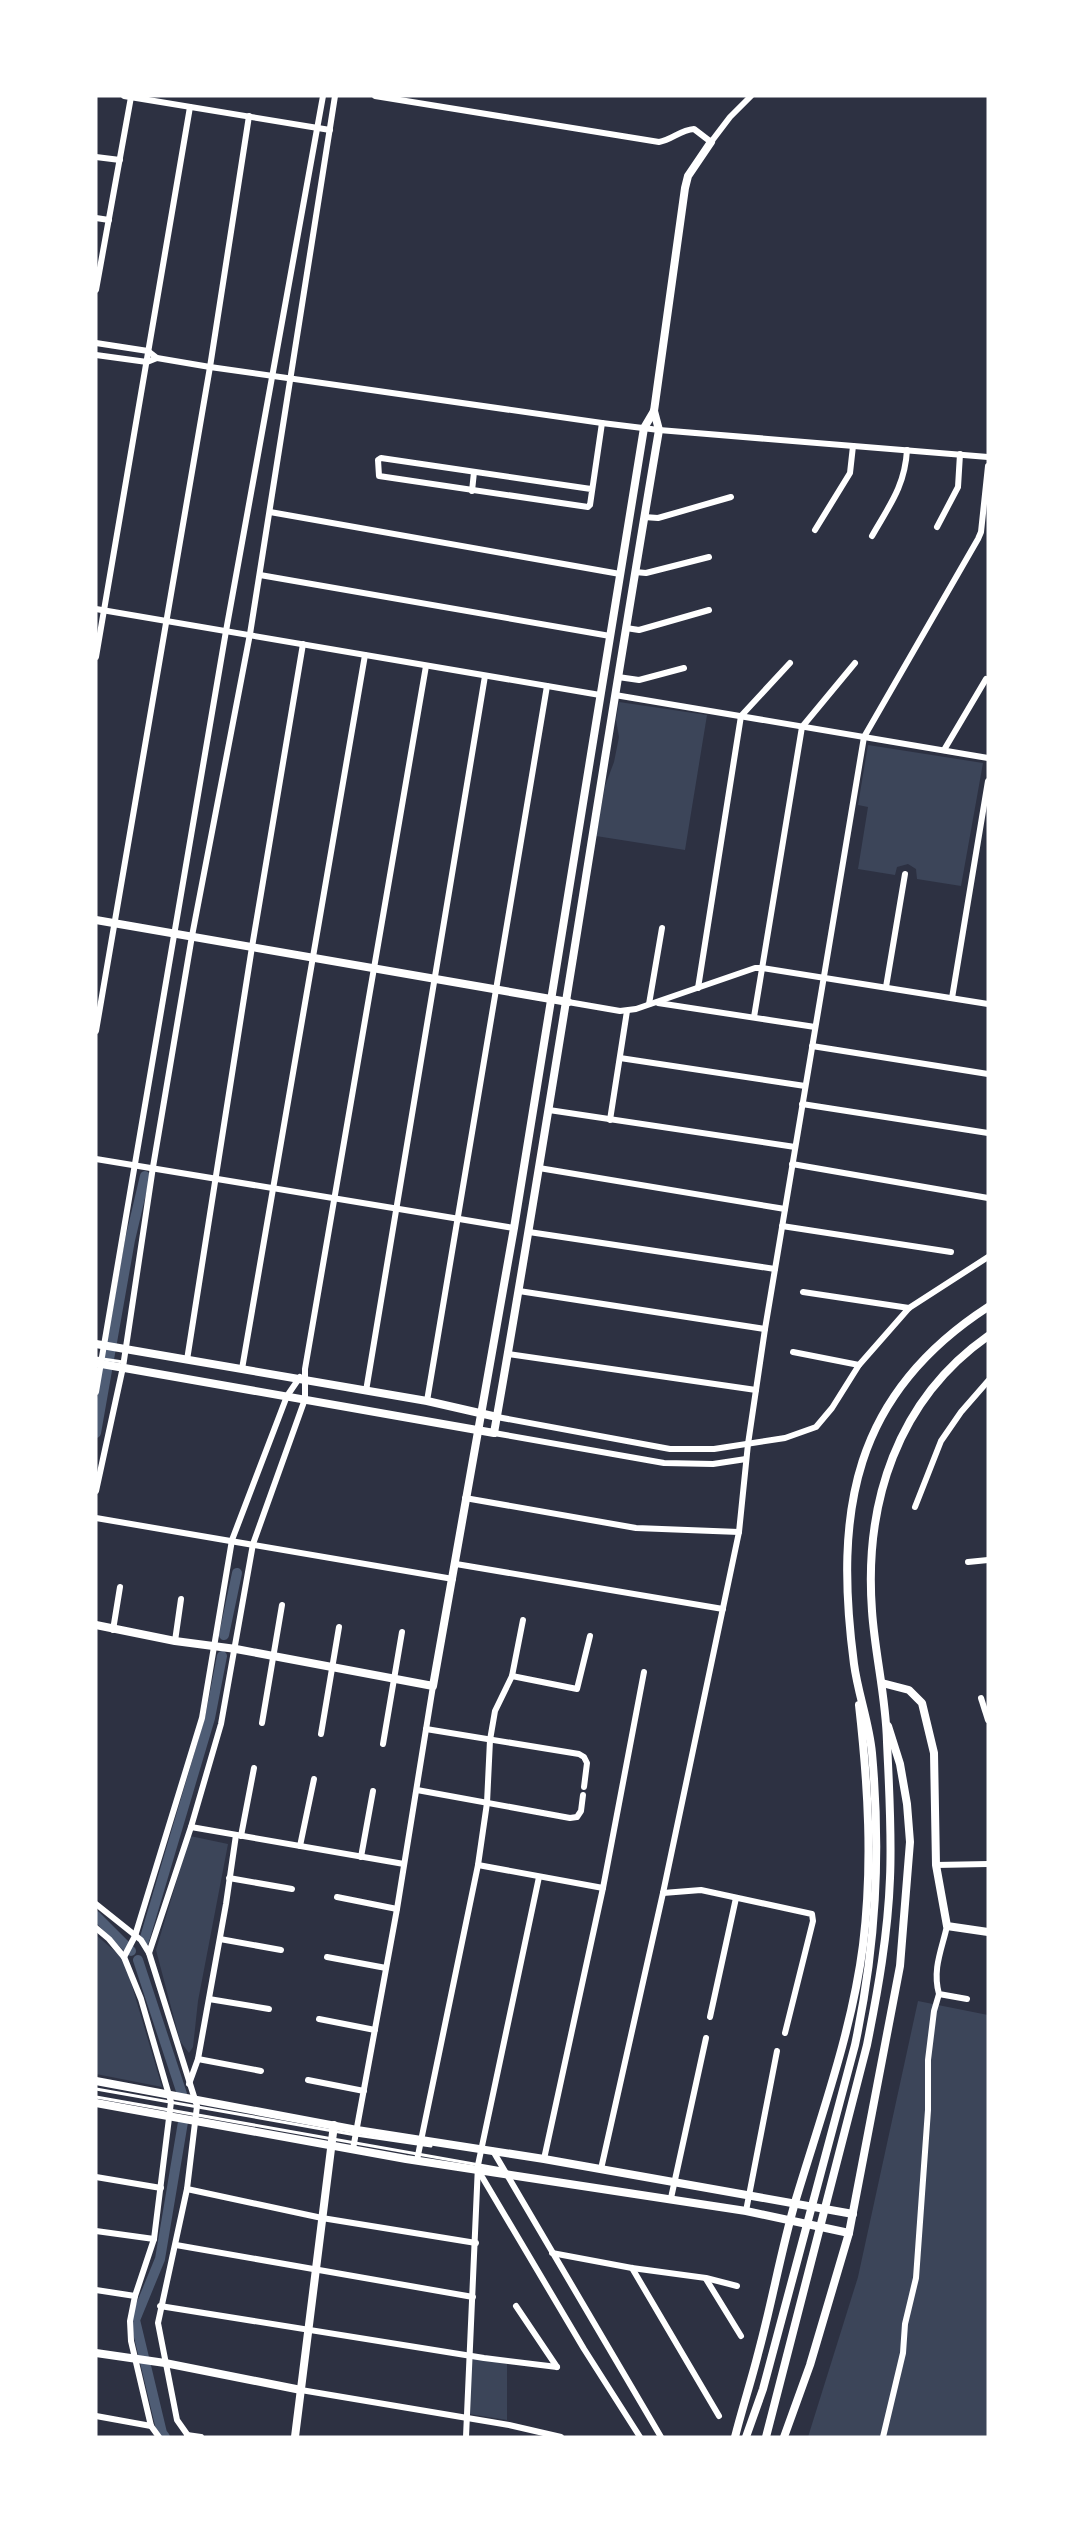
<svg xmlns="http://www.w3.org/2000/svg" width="1084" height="2533" viewBox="0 0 1084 2533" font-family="'IBM Plex Sans',sans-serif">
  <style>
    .green { fill: #3c4559 }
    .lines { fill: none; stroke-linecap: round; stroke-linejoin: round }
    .canal { stroke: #4f5d75; stroke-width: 10 }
    .service { stroke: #fff; stroke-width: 3 }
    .minor { stroke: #fff; stroke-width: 6 }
    .tertiary { stroke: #fff; stroke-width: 8 }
    .secondary { stroke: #fff; stroke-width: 8 }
  </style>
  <rect width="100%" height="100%" fill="#2d3142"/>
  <g class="green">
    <polygon points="619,702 707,715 685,850 596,836 605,786 614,762 619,737 616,720"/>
    <polygon points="868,745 983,763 961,886 917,879 916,869 908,864 897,867 895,875 858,869 868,807 858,805"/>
    <polygon points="190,1836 228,1844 198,2001 193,2047 189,2053 180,2041 156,1950"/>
    <polygon points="96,1935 124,1959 162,2087 96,2074"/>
    <polygon points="918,2001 988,2015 988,2437 808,2437 858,2277"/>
    <polygon points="471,2357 507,2364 507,2420 469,2414"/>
  </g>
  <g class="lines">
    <g class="canal">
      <polyline points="96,1433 130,1240 145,1176"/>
      <polyline points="224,1635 237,1573"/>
      <polyline points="96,1916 131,1951"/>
      <polyline points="144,1941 210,1718 222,1656"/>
      <polyline points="138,1960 182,2094"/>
      <polyline points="165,2437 162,2433 135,2320 160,2259 183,2122"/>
    </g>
    <g class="service">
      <polyline points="96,1358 123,1362"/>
      <polyline points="96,2089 356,2135 431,2146"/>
      <polyline points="96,2097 502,2169"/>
    </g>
    <g class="minor">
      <polyline points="124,96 330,130"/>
      <path d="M375,96L659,142C672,140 680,130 694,129L711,142L730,117L751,96"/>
      <polyline points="96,157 120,160"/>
      <polyline points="96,218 109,220"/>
      <polyline points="96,290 131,97"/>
      <polyline points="96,343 148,351 157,358 210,367 602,423 659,430 988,457"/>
      <polyline points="96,355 147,362 157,358"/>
      <polyline points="591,489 381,458 378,460 379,476 588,507 590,505 602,423"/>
      <polyline points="472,491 474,472"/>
      <polyline points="270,512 620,574"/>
      <polyline points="644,517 658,518 731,497"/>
      <polyline points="937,527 958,487 960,454"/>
      <polyline points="815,530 850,473 853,446"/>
      <path d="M872,536C889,506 905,486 907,450"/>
      <polyline points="635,572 646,573 709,557"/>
      <polyline points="260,575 610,636"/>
      <polyline points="96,609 600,695"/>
      <polyline points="626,628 639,630 709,610"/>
      <polyline points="96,657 190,107"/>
      <polyline points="618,677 639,680 684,668"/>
      <polyline points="615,695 988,758"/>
      <polyline points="944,750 986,679"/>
      <polyline points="886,987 905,874"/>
      <polyline points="698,988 741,716 790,663"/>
      <polyline points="952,998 988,781"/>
      <polyline points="568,1002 620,1011 636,1009 755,968 762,968 988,1004"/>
      <polyline points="658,1003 815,1027"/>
      <polyline points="649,1004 662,928"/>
      <polyline points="754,1017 802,727 855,663"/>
      <polyline points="96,1031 210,367 249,116"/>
      <polyline points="812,1046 988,1074"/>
      <polyline points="620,1058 805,1086"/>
      <polyline points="802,1104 988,1133"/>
      <polyline points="549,1110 795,1147"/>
      <polyline points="610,1120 627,1011"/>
      <polyline points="96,1159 514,1228"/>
      <polyline points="792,1164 988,1198"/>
      <polyline points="539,1168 785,1209"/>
      <polyline points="782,1226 951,1252"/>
      <polyline points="529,1232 775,1269"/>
      <polyline points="519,1291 765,1329"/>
      <polyline points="803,1292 909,1308"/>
      <polyline points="793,1352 859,1365"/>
      <polyline points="508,1354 756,1390"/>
      <polyline points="187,1360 252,947 303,644"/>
      <polyline points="242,1369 365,655"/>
      <polyline points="366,1391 485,676"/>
      <polyline points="96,1392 226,631 323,96"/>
      <polyline points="427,1401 547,686"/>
      <polyline points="497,1417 670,1449 714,1449 785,1438 816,1427 832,1408 859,1365 909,1308 988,1257"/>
      <polyline points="494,1433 664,1463 713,1464 746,1459"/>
      <polyline points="96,1491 123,1367 153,1167 192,936 250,634 335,96"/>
      <polyline points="465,1498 636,1528 739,1532"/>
      <polyline points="915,1507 941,1441 961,1412 988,1381"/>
      <polyline points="96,1518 453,1579"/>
      <polyline points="968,1562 988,1560"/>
      <polyline points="456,1564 723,1609"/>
      <polyline points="113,1630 120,1587"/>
      <polyline points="175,1641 181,1599"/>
      <polyline points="512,1676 577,1689 590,1636"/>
      <polyline points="981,1698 988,1720"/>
      <polyline points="262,1723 282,1605"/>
      <polyline points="426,1729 579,1754 584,1757 587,1763 584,1787"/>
      <polyline points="321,1734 339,1627"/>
      <polyline points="383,1744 402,1632"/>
      <polyline points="417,1790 570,1818 577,1817 581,1811 583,1795"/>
      <polyline points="191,1827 404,1864"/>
      <polyline points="241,1836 254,1768"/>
      <polyline points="300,1846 314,1779"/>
      <polyline points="361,1857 373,1791"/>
      <polyline points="478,1865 603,1888"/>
      <polyline points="936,1865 988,1864"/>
      <polyline points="229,1878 292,1889"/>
      <polyline points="663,1893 701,1890 812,1914 813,1921 785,2033"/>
      <polyline points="337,1897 397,1909"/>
      <polyline points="96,1904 141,1940 149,1953"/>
      <path d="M947,1926C942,1949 932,1969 939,1994L967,1999"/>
      <polyline points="96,1928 109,1939 124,1957 141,1999 171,2102 154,2239 135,2296 130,2321 131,2341 151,2426 159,2437"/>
      <polyline points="220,1939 281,1950"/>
      <polyline points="124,1957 135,1936 202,1718 232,1540 287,1396 300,1377"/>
      <polyline points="327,1957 386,1968"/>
      <polyline points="209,1999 269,2009"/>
      <polyline points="710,2017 736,1898"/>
      <polyline points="319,2019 375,2030"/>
      <polyline points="198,2059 261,2071"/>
      <polyline points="308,2080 364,2091"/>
      <polyline points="189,2084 198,2059 226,1904 236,1835"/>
      <polyline points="353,2149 397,1909 433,1686"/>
      <polyline points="493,2151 661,2437"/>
      <polyline points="544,2159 603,1888 644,1672"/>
      <polyline points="417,2160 478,1865 487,1803 490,1740 495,1711 512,1676 523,1620"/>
      <polyline points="601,2169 663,1893 739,1532 748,1444 765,1329 864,737 978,539 981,532 988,466"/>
      <polyline points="478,2170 584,2349 640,2437"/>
      <polyline points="96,2177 161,2188"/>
      <polyline points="187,2189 322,2218 476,2243"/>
      <polyline points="671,2198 706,2038"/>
      <polyline points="746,2211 777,2051"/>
      <polyline points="96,2231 154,2239"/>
      <polyline points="176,2245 473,2297"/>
      <polyline points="552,2253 632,2268 706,2278 737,2286"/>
      <polyline points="632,2268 719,2416"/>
      <polyline points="706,2279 741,2336"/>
      <polyline points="96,2290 135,2296"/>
      <polyline points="160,2306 484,2358 557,2367"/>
      <polyline points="516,2306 557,2367"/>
      <polyline points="301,2390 509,2425 561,2437"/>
      <polyline points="96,2416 151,2426"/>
      <polyline points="187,2435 201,2437"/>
      <polyline points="189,2437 177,2420 158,2323 187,2189 197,2106 149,1953 191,1827 221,1724 253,1544 305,1399 305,1369 426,666"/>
      <polyline points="466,2437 478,2165 539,1877"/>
      <polyline points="883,2437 903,2353 905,2324 916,2278 928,2110 928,2060 934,2011 939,1994"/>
    </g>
    <g class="tertiary">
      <polyline points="96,920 568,1002"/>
      <polyline points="96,1344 427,1401 497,1417"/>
      <path d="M96,1363L494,1433C553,1099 602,764 659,430L654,411"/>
      <polyline points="96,1625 175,1641 236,1649 433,1686 514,1228 644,428 654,411 685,188 688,176 711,142"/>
      <polyline points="882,1683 909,1690 922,1703 934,1753 936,1865 947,1926 988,1932"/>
      <polyline points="96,2353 165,2363 301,2390"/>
      <polyline points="295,2437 334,2125"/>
      <path d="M735,2437C742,2409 751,2382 758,2354C772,2303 781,2250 796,2199C821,2116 852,2031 863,1945C873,1864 868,1785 859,1705"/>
      <polyline points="784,2437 810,2365 849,2233 900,1966 910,1842 907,1804 900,1764 888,1726"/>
    </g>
    <g class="secondary">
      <polyline points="96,2081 357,2130 544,2159 853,2214"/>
      <polyline points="96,2103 406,2159 746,2211 849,2233"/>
      <path d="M746,2437L763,2389L855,2045C876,1946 881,1854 872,1753C869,1722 858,1694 854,1664C834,1512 852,1395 988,1307"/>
      <path d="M766,2437L867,2045C878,1990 888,1934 890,1878C892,1833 889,1787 887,1742C886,1697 875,1655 872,1611C864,1503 897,1400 988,1336"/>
    </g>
  </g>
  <rect width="1084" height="2533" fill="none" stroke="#ffffff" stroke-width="195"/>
</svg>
